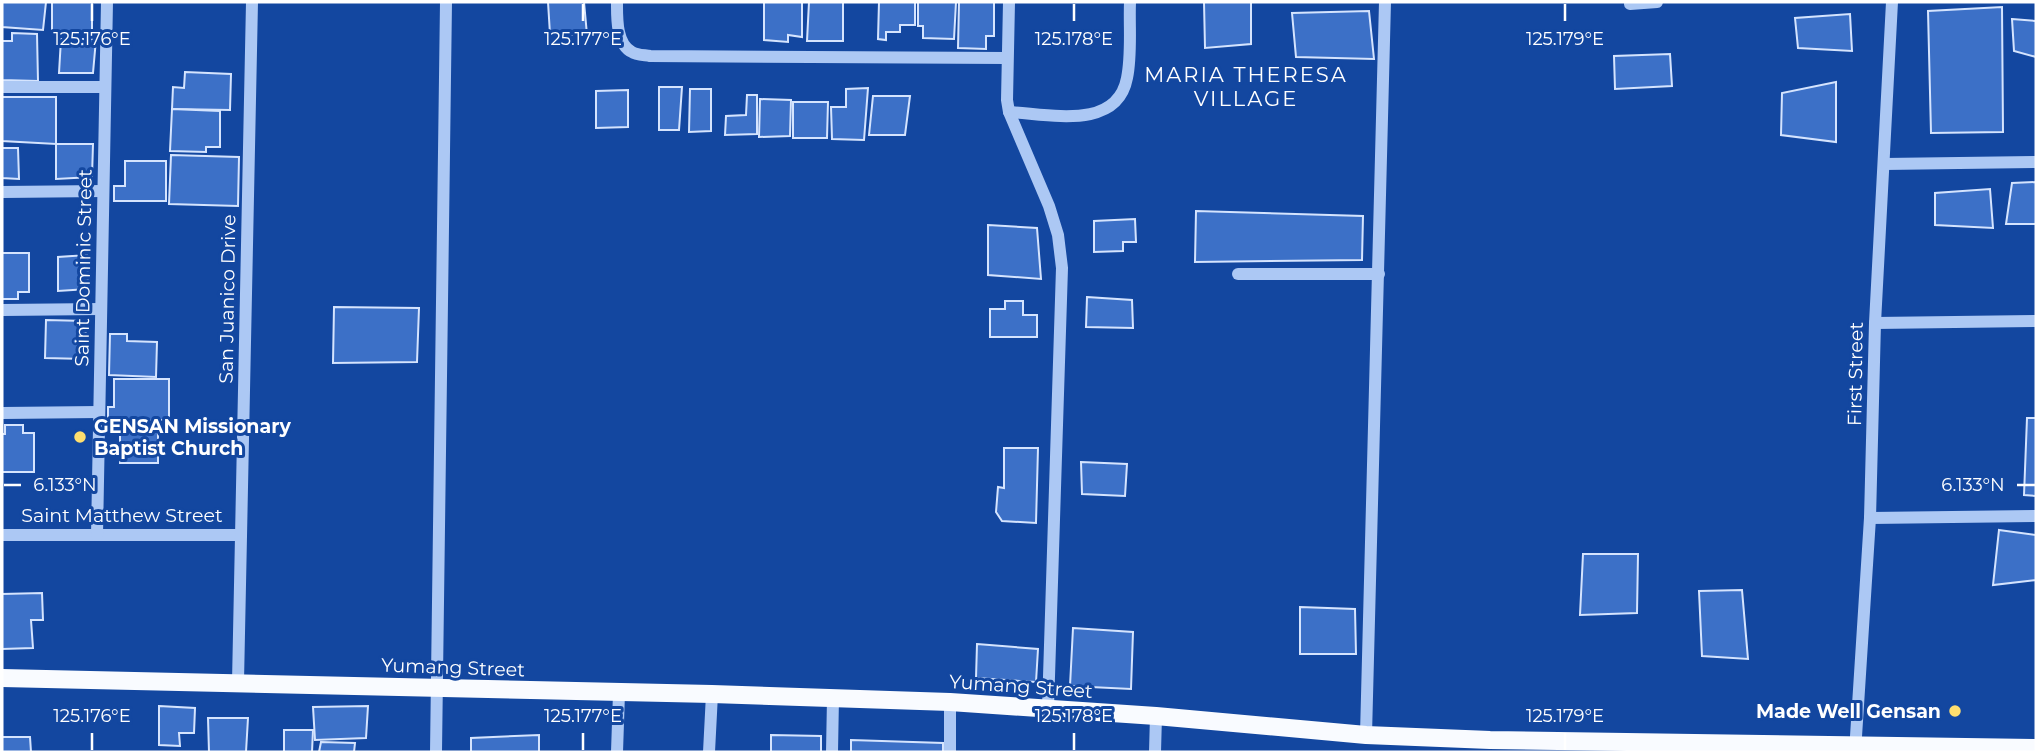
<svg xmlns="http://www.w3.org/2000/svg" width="2038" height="754" viewBox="0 0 2038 754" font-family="Montserrat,sans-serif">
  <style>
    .building { fill: #3c70c7; stroke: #d5e4fe; stroke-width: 2 }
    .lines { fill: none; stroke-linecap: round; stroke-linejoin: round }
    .minor { stroke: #acc8f4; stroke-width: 12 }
    .major { stroke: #f9fbff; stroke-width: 18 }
    .ticks { fill: none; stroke: #fff; stroke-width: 2.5 }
    .poi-dot { fill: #ffdf6f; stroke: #1347a0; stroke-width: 2.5 }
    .labels { text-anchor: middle; stroke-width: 6; stroke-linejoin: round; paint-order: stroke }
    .street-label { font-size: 19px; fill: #fff; stroke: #1347a0 }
    .poi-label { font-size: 19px; font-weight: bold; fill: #fff; stroke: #1347a0; text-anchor: start }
    .neighbourhood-label { font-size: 21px; letter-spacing: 2px; fill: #fff; stroke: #1347a0 }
    .ticks-label { font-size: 18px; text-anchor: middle; fill: #fff; stroke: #1347a0; stroke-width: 6; stroke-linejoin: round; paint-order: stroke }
  </style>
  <rect width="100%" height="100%" fill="#1347a0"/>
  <g class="building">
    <polygon points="2,2 46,2 43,30 2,27"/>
    <rect x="52" y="2" width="40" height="31"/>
    <polygon points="548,2 584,2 587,35 550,34"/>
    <polygon points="764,2 802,2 802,37 788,35 788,42 764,40"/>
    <polygon points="809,2 843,2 843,41 807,41"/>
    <polygon points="879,2 915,2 915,25 900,25 900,32 886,32 886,40 878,39"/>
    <polygon points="918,2 956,2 954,39 923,38 923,26 918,26"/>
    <polygon points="959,2 994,2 994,36 986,36 986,49 958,48"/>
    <polygon points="1204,2 1251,2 1251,44 1205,48"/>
    <polygon points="2002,7 2003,132 1931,133 1928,11"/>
    <polygon points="1369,11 1374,59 1296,57 1292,13"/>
    <polygon points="1850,14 1852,51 1798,48 1795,18"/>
    <polygon points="2012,19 2036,21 2036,57 2014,51"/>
    <polygon points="12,33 37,34 38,81 2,80 2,41 12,41"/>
    <polygon points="61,39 96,39 93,73 59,73"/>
    <polygon points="1670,54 1672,86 1615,89 1614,56"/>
    <polygon points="185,72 231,74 230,110 172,109 173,87 184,88"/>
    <polygon points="1836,82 1836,142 1781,135 1782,93"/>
    <polygon points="659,87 682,87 679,130 659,130"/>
    <polygon points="868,88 864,140 832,139 831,107 846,107 846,89"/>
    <polygon points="690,89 711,89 711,131 689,132"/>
    <polygon points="628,90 628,127 596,128 596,91"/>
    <polygon points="747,95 757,95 757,134 725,135 726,116 746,115"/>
    <polygon points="873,96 910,96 905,135 869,135"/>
    <polygon points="2,97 56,97 56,144 2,141"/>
    <polygon points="760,99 791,100 790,136 759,137"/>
    <polygon points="793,102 828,102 827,138 793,138"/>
    <polygon points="172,109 220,111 220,147 206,147 206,152 170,151"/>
    <polygon points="56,144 93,144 92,177 56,179"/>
    <polygon points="2,148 18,148 19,179 2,178"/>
    <polygon points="171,155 239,157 238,206 169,204"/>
    <polygon points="125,161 166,161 166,201 114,201 114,186 125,186"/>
    <polygon points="2036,182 2036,224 2006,224 2012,183"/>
    <polygon points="1990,189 1993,228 1935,225 1935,193"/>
    <polygon points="1196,211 1363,216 1362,260 1195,262"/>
    <polygon points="1135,219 1136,242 1123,242 1123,251 1094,252 1094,221"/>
    <polygon points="988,225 1037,228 1041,279 988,275"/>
    <polygon points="2,253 29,253 29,292 18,292 18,299 2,299"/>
    <polygon points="87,255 88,289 58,291 58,257"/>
    <polygon points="1087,297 1132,300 1133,328 1086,327"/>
    <polygon points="1005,301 1023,301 1023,315 1037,315 1037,337 990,337 990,309 1005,309"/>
    <polygon points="334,307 419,308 417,362 333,363"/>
    <polygon points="46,320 86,321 85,359 45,358"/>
    <polygon points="110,334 127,334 127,341 157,342 156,377 109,375"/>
    <polygon points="114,379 169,379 169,420 138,420 138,428 108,428 108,407 114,407"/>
    <polygon points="2027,418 2036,418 2036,496 2024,495"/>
    <polygon points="5,425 23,425 23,433 34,433 34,472 2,472 2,434 5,434"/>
    <rect x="120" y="431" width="38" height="32"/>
    <polygon points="1004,448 1038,448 1036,523 1002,521 996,512 998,487 1004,488"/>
    <polygon points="1081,462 1127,464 1125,496 1082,494"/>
    <polygon points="1999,530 2036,535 2036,580 1993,585"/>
    <polygon points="1583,554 1638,554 1637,613 1580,615"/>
    <polygon points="1742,590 1748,659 1702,656 1699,591"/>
    <polygon points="42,593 43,620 31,620 33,648 2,649 2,594"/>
    <polygon points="1300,607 1355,609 1356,654 1300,654"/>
    <polygon points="1073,628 1133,632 1131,689 1070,686"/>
    <polygon points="977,644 1038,649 1036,682 976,678"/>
    <polygon points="159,706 195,708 194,733 179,733 180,746 159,745"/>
    <polygon points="368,706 366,738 315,740 313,707"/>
    <polygon points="208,718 248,718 246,752 209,752"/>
    <polygon points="284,730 313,730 312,752 284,752"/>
    <polygon points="539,735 539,752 471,752 471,738"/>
    <polygon points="771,735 821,736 821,752 771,752"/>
    <polygon points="2,737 30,737 31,752 2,752"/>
    <polygon points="851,740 943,743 943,752 851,752"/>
    <polygon points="321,742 355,743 354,752 319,752"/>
  </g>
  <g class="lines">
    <g class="minor">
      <path d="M617,2C617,17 616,44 632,52C636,55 645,55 650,56L1007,58"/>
      <polyline points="1009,2 1007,100 1009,112 1049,206 1058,235 1062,268 1048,708"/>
      <polyline points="1630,4 1657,2"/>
      <polyline points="2,87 105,87"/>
      <path d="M1009,112C1049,114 1117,131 1127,78C1132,54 1129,26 1130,2"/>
      <polyline points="1884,164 2036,162"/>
      <polyline points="2,192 103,191"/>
      <polyline points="1238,274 1379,274"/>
      <polyline points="2,310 101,309"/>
      <polyline points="1875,323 2036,321"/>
      <polyline points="2,413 99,412"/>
      <polyline points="1870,518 2036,516"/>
      <polyline points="2,535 241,535"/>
      <polyline points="97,535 107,2"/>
      <polyline points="238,682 252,2"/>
      <polyline points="950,702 950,752"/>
      <polyline points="1366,735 1385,2"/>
      <polyline points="436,752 446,2"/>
      <polyline points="617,752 619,693"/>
      <polyline points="709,752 712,694"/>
      <polyline points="832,752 833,698"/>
      <polyline points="1155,752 1156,716"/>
      <polyline points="1855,752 1870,518 1875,323 1892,2"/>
    </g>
    <polyline class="major" points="2,678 712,694 950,702 1156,716 1366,735 1490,740 2036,748"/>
  </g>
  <path class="ticks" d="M92,4V21M583,4V21M1074,4V21M1565,4V21M4,485H21M2017,485H2035M92,733V750M583,733V750M1074,733V750M1565,733V750"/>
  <g class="poi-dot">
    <circle cx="80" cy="437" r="7"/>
    <circle cx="1955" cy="711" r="7"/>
  </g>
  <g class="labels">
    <g class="street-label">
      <text transform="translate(83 268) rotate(-89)" y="7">Saint Dominic Street</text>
      <text transform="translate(227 299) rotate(-89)" y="7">San Juanico Drive</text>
      <text transform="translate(1855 374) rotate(-89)" y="7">First Street</text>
      <text x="122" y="522">Saint Matthew Street</text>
      <text transform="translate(453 667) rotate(2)" y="7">Yumang Street</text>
      <text transform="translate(1021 686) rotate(4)" y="7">Yumang Street</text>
    </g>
    <g class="poi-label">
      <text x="94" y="433">GENSAN Missionary<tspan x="94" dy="22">Baptist Church</tspan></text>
      <text x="1941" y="718" text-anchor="end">Made Well Gensan</text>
    </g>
    <g class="neighbourhood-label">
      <text x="1246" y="82">MARIA THERESA<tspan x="1246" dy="24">VILLAGE</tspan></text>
    </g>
  </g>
  <g class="ticks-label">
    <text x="92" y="45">125.176°E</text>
    <text x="583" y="45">125.177°E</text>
    <text x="1074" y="45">125.178°E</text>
    <text x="1565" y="45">125.179°E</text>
    <text x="65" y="491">6.133°N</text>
    <text x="1973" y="491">6.133°N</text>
    <text x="92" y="722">125.176°E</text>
    <text x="583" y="722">125.177°E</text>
    <text x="1074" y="722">125.178°E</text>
    <text x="1565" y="722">125.179°E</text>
  </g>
  <rect width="2038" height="754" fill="none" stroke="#ffffff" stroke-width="7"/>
</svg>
